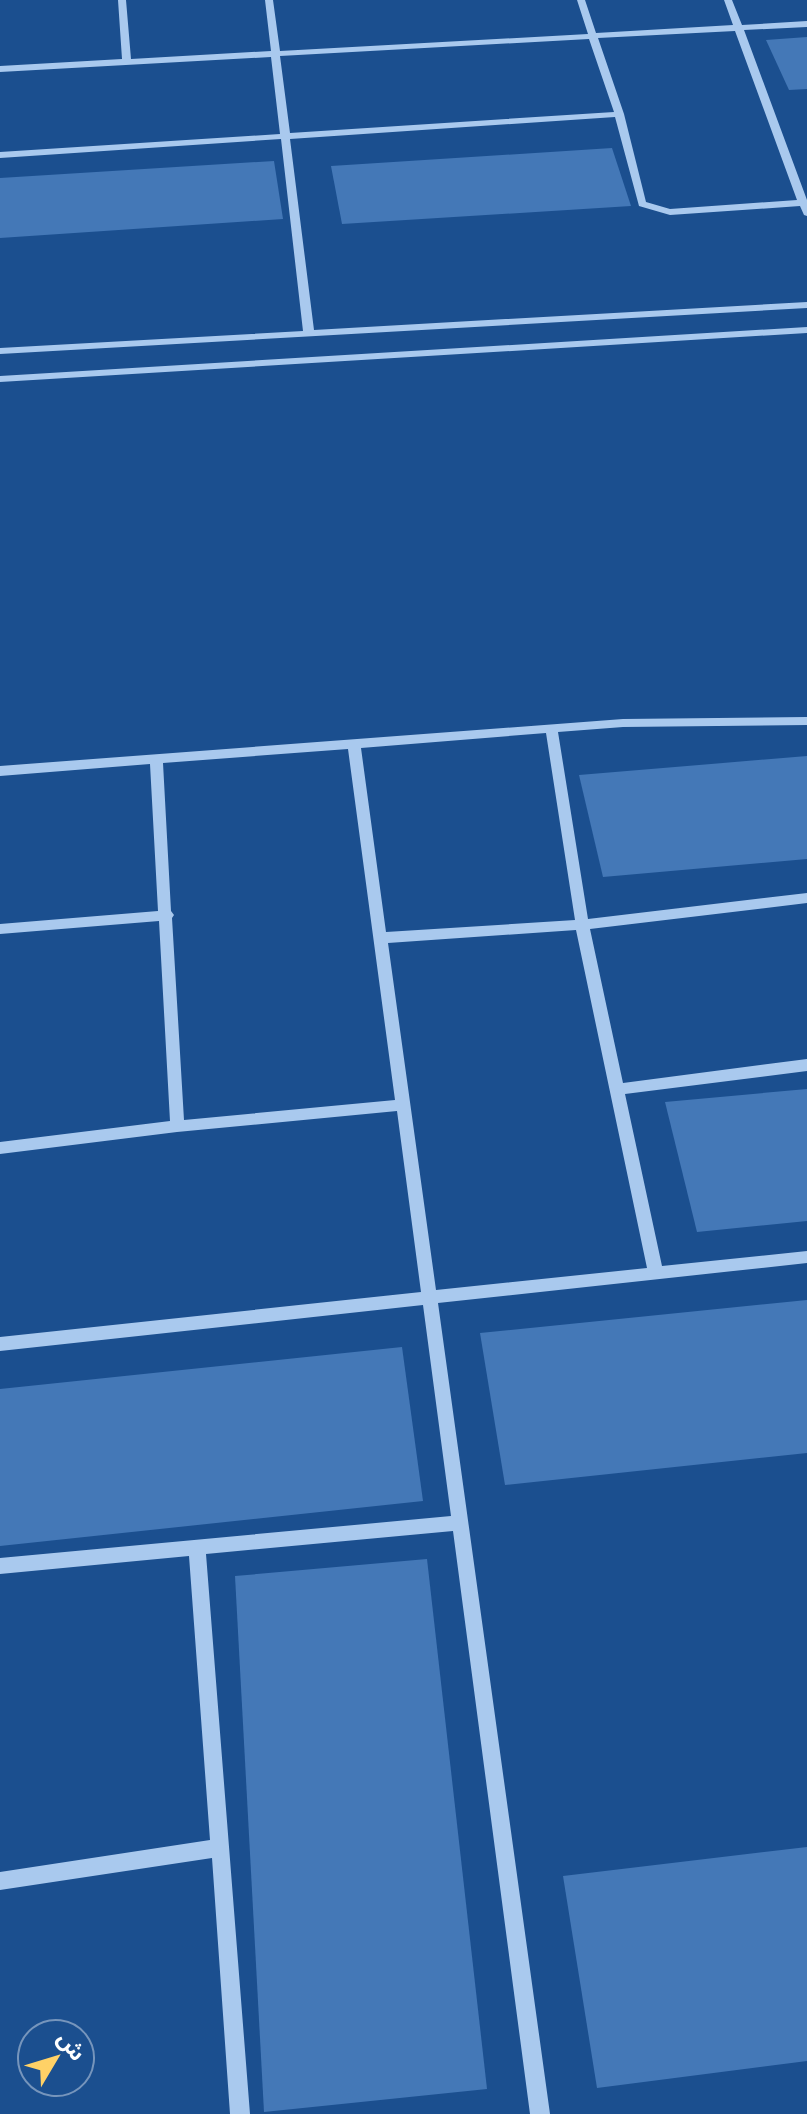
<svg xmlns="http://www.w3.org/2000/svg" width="807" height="2114" viewBox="0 0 807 2114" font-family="Jost,'Noto Sans Arabic',sans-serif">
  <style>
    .building { fill: #4478b7 }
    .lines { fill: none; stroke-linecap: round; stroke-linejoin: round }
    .minor { fill: #a9c9ee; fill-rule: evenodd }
  </style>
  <rect width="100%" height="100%" fill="#1b4f8f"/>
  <g class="building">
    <polygon points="807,37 807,89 789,90 766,40"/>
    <polygon points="612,148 631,206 342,224 331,166"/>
    <polygon points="274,161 283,219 0,238 0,178"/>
    <polygon points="807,756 807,859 603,877 579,775"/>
    <polygon points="807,1089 807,1221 697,1232 665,1102"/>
    <polygon points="807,1300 807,1453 505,1485 480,1333"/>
    <polygon points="402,1347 423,1501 0,1546 0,1389"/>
    <polygon points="427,1559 487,2089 264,2112 235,1576"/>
    <polygon points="807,1847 807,2061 597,2088 563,1876"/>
  </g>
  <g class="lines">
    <g class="minor">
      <path d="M118,0H126L131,59L271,51L265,0H273L280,51L588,34L577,0H585L596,33L733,25L724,0H732L742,25L807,21V27L744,30L807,200V216L804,215L800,206L670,215L639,206L615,117L290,139L314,330L807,302V308L0,354V348L303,331L281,139L0,158V152L280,134L271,57L0,72V66L122,59ZM735,31L797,200L670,209L646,202L624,114L598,38ZM589,39L614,112L290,133L280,56Z"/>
      <polygon points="807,327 807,333 0,382 0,376"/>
      <path d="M807,717V725L623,727L558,732L588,919L807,893V903L590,929L623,1083L807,1059V1071L625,1094L662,1266L807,1251V1263L438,1303L550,2114H530L453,1531L206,1554L250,2114H230L212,1858L0,1890V1872L210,1840L189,1556L0,1574V1558L451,1516L423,1305L0,1351V1337L421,1292L397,1111L177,1132L0,1154V1142L170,1121L159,921L0,934V924L158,911L150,764L0,776V766L623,719ZM546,733L575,920L386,932L361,748ZM348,749L395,1100L184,1120L172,918L174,915L171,911L163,763ZM576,930L647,1268L436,1290L388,943Z"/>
    </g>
  </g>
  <g transform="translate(56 2058) rotate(52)"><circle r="38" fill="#1b4f8f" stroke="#7695bc" stroke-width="2"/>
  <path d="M0-6L14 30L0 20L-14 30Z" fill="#ffd166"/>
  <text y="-12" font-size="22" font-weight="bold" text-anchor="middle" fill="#ffffff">ش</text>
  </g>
</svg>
